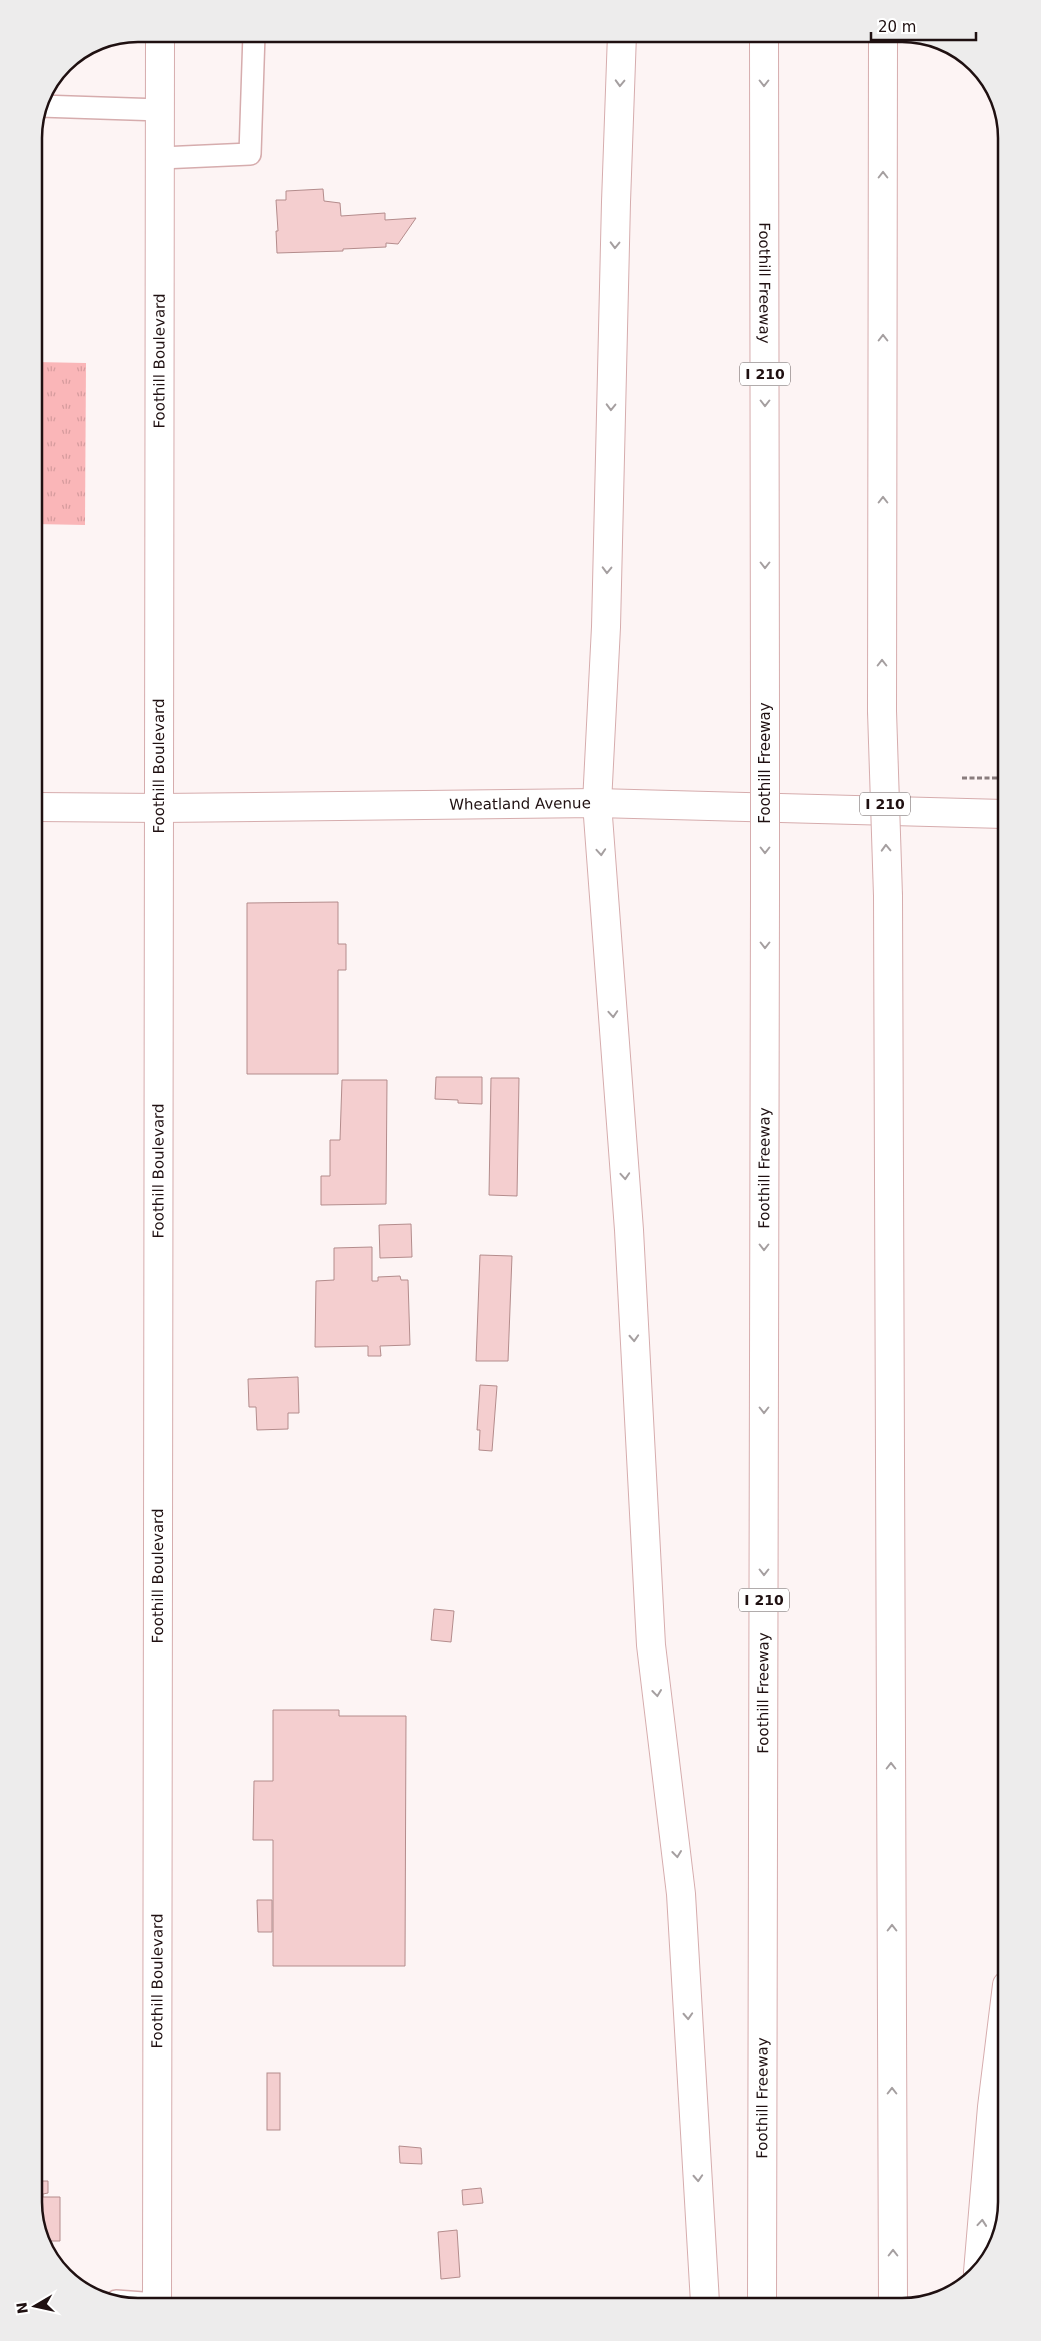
<svg xmlns="http://www.w3.org/2000/svg" width="1041" height="2341" viewBox="0 0 1041 2341" font-family="'DejaVu Sans',sans-serif">
  <style>
    .grass { fill: url(#grass-tufts) }
    .building { fill: #f4cecf; stroke: #b48c8c }
    .lines { fill: none; stroke-linecap: round; stroke-linejoin: round }
    .service-casing { stroke: #d6acad; stroke-width: 24 }
    .minor-casing { stroke: #d6acad; stroke-width: 30 }
    .tertiary-casing { stroke: #d6acad; stroke-width: 30 }
    .primary-casing { stroke: #d6acad; stroke-width: 30 }
    .motorway-casing { stroke: #d6acad; stroke-width: 30 }
    .path { stroke: #897c7d; stroke-width: 3; stroke-dasharray: 5 2.5; stroke-linecap: butt }
    .service { stroke: #fff; stroke-width: 21 }
    .minor { stroke: #fff; stroke-width: 28 }
    .tertiary { stroke: #fff; stroke-width: 28 }
    .primary { stroke: #fff; stroke-width: 28 }
    .motorway { stroke: #fff; stroke-width: 28 }
    .motorway-bridge-casing { stroke: #d6acad; stroke-width: 30; stroke-linecap: butt }
    .motorway-bridge { stroke: #fff; stroke-width: 28 }
    .oneway { stroke: #a59fa0 }
    .labels { text-anchor: middle; stroke-width: 4.5; stroke-linejoin: round; paint-order: stroke }
    .shield { fill: #fff; stroke: #625858; stroke-width: 1 }
    .shield-label { font-size: 14px; font-weight: bold; fill: #1f1011 }
    .street-label { font-size: 15px; fill: #1f1011; stroke: #fff }
    .rim { fill: none; stroke: #1f1011; stroke-width: 2.5 }
  </style>
  <defs>
    <pattern id="grass-tufts" width="24" height="20" patternUnits="userSpaceOnUse" patternTransform="scale(1.25)"><rect width="24" height="20" fill="#fab6b8"/><path d="M3 7l-1-3M5 7V3M7 7l1-3M15 17l-1-3M17 17v-4M19 17l1-3" fill="none" stroke="#d69b9d"/></pattern>
  </defs>
  <rect width="100%" height="100%" fill="#fdf4f4"/>
  <polygon class="grass" points="35,362 86,363 85,525 35,524"/>
  <g class="building">
    <polygon points="323,189 324,201 340,203 341,216 385,213 385,220 416,218 398,244 386,243 386,247 343,249 343,251 277,253 276,231 278,231 276,200 286,200 286,191"/>
    <polygon points="41,678 42,727 35,727 35,679"/>
    <polygon points="338,902 338,944 346,944 346,970 338,970 338,1074 247,1074 247,903"/>
    <polygon points="436,1077 482,1077 482,1104 458,1103 458,1100 435,1099"/>
    <polygon points="491,1078 519,1078 517,1196 489,1195"/>
    <polygon points="342,1080 387,1080 386,1204 321,1205 321,1176 330,1176 330,1140 340,1140"/>
    <polygon points="411,1224 412,1257 380,1258 379,1225"/>
    <polygon points="372,1247 372,1281 378,1281 378,1277 400,1276 401,1280 408,1280 410,1345 380,1346 381,1356 368,1356 368,1346 315,1347 316,1281 334,1280 334,1248"/>
    <polygon points="480,1255 512,1256 508,1361 476,1361"/>
    <polygon points="298,1377 299,1413 288,1413 288,1429 257,1430 256,1407 249,1407 248,1379"/>
    <polygon points="480,1385 497,1386 492,1451 479,1450 480,1430 477,1430"/>
    <polygon points="434,1609 454,1611 451,1642 431,1640"/>
    <polygon points="273,1710 339,1710 339,1716 406,1716 405,1966 273,1966 273,1840 253,1840 254,1781 273,1781"/>
    <polygon points="257,1900 272,1900 272,1932 258,1932"/>
    <rect x="267" y="2073" width="13" height="57"/>
    <polygon points="399,2146 421,2148 422,2164 400,2163"/>
    <polygon points="39,2181 48,2181 48,2193 43,2194 43,2197 60,2197 60,2241 42,2241 39,2237"/>
    <polygon points="481,2188 483,2203 463,2205 462,2190"/>
    <polygon points="457,2230 460,2277 441,2279 438,2232"/>
  </g>
  <g class="lines">
    <g class="service-casing">
      <g id="service">
        <polyline points="40,106 161,110"/>
        <polyline points="161,158 250,154 254,34"/>
        <polyline points="116,2301 157,2304"/>
      </g>
    </g>
    <g class="minor-casing">
      <polyline id="minor" points="36,807 161,808"/>
    </g>
    <g class="tertiary-casing">
      <g id="tertiary">
        <path id="s1" d="M161,808L597,803L1004,814"/>
      </g>
    </g>
    <g class="primary-casing">
      <g id="primary">
        <path id="s2" d="M157,2307L160,34"/>
      </g>
    </g>
    <g class="motorway-casing">
      <g id="motorway">
        <polyline points="622,34 616,202 606,627 597,803 629,1230 651,1645 681,1894 705,2303"/>
        <path id="s3" d="M764,34L765,713"/>
        <polyline points="882,711 883,34"/>
        <polyline points="888,896 893,2302"/>
        <polyline points="978,2272 992,2107 1007,1985"/>
        <path id="s4" d="M762,2303L765,896"/>
      </g>
    </g>
    <polyline class="path" points="962,778 1003,778"/>
    <use href="#service" class="service"/>
    <use href="#minor" class="minor"/>
    <use href="#tertiary" class="tertiary"/>
    <use href="#primary" class="primary"/>
    <use href="#motorway" class="motorway"/>
    <g class="motorway-bridge-casing">
      <g id="motorway-bridge">
        <polyline points="882,711 888,896"/>
        <polyline points="765,896 765,713"/>
      </g>
    </g>
    <use href="#motorway-bridge" class="motorway-bridge"/>
  </g>
  <defs><path id="oneway-chevron" d="M-2-3.5L2.5 0L-2 3.5" fill="none" stroke-width="1.6" stroke-linecap="round" stroke-linejoin="round" transform="scale(1.25)"/></defs>
  <g class="oneway">
    <use href="#oneway-chevron" transform="translate(620 83) rotate(92)"/>
    <use href="#oneway-chevron" transform="translate(764 83) rotate(90)"/>
    <use href="#oneway-chevron" transform="translate(883 175) rotate(-90)"/>
    <use href="#oneway-chevron" transform="translate(615 245) rotate(91)"/>
    <use href="#oneway-chevron" transform="translate(883 338) rotate(-90)"/>
    <use href="#oneway-chevron" transform="translate(765 403) rotate(90)"/>
    <use href="#oneway-chevron" transform="translate(611 407) rotate(91)"/>
    <use href="#oneway-chevron" transform="translate(883 500) rotate(-90)"/>
    <use href="#oneway-chevron" transform="translate(765 565) rotate(90)"/>
    <use href="#oneway-chevron" transform="translate(607 570) rotate(91)"/>
    <use href="#oneway-chevron" transform="translate(882 663) rotate(-90)"/>
    <use href="#oneway-chevron" transform="translate(886 848) rotate(-92)"/>
    <use href="#oneway-chevron" transform="translate(765 850) rotate(90)"/>
    <use href="#oneway-chevron" transform="translate(601 852) rotate(86)"/>
    <use href="#oneway-chevron" transform="translate(765 945) rotate(90)"/>
    <use href="#oneway-chevron" transform="translate(613 1014) rotate(86)"/>
    <use href="#oneway-chevron" transform="translate(625 1176) rotate(86)"/>
    <use href="#oneway-chevron" transform="translate(764 1247) rotate(90)"/>
    <use href="#oneway-chevron" transform="translate(634 1338) rotate(87)"/>
    <use href="#oneway-chevron" transform="translate(764 1410) rotate(90)"/>
    <use href="#oneway-chevron" transform="translate(764 1572) rotate(90)"/>
    <use href="#oneway-chevron" transform="translate(657 1693) rotate(83)"/>
    <use href="#oneway-chevron" transform="translate(891 1766) rotate(-90)"/>
    <use href="#oneway-chevron" transform="translate(677 1854) rotate(83)"/>
    <use href="#oneway-chevron" transform="translate(892 1928) rotate(-90)"/>
    <use href="#oneway-chevron" transform="translate(688 2016) rotate(87)"/>
    <use href="#oneway-chevron" transform="translate(892 2091) rotate(-90)"/>
    <use href="#oneway-chevron" transform="translate(698 2178) rotate(87)"/>
    <use href="#oneway-chevron" transform="translate(982 2223) rotate(-85)"/>
    <use href="#oneway-chevron" transform="translate(893 2253) rotate(-90)"/>
  </g>
  <g class="labels">
    <g class="shield">
      <rect x="740" y="362.5" width="50" height="23" rx="4"/>
      <rect x="860" y="792.5" width="50" height="23" rx="4"/>
      <rect x="739" y="1588.5" width="50" height="23" rx="4"/>
    </g>
    <g class="shield-label">
      <text x="765" y="379">I 210</text>
      <text x="885" y="809">I 210</text>
      <text x="764" y="1605">I 210</text>
    </g>
    <g class="street-label">
      <text dy="5" stroke="none"><textPath href="#s3" startOffset="249">Foothill Freeway</textPath></text>
      <text dy="5" stroke="none"><textPath href="#s2" startOffset="1946">Foothill Boulevard</textPath></text>
      <text transform="translate(765 763) rotate(-90)" y="5">Foothill Freeway</text>
      <text dy="5" stroke="none"><textPath href="#s2" startOffset="1541">Foothill Boulevard</textPath></text>
      <text dy="5" stroke="none"><textPath href="#s1" startOffset="359">Wheatland Avenue</textPath></text>
      <text dy="5" stroke="none"><textPath href="#s4" startOffset="1135">Foothill Freeway</textPath></text>
      <text dy="5" stroke="none"><textPath href="#s2" startOffset="1136">Foothill Boulevard</textPath></text>
      <text dy="5" stroke="none"><textPath href="#s2" startOffset="731">Foothill Boulevard</textPath></text>
      <text dy="5" stroke="none"><textPath href="#s4" startOffset="610">Foothill Freeway</textPath></text>
      <text dy="5" stroke="none"><textPath href="#s2" startOffset="326">Foothill Boulevard</textPath></text>
      <text dy="5" stroke="none"><textPath href="#s4" startOffset="205">Foothill Freeway</textPath></text>
    </g>
  </g>
  <path d="M0 0H1041V2341H0ZM138 42H902A96 96 0 0 1 998 138V2202A96 96 0 0 1 902 2298H138A96 96 0 0 1 42 2202V138A96 96 0 0 1 138 42Z" fill="#edecec" fill-rule="evenodd"/>
  <path class="rim" d="M138 42H902A96 96 0 0 1 998 138V2202A96 96 0 0 1 902 2298H138A96 96 0 0 1 42 2202V138A96 96 0 0 1 138 42Z"/>
  <g transform="translate(35 2306) rotate(261)" stroke="#ffffff" stroke-width="4" paint-order="stroke">
  <path d="M0-4L9 19L0 12L-9 19Z" fill="#1f1011"/>
  <text y="-8" font-size="14" font-weight="bold" text-anchor="middle" fill="#1f1011">N</text>
  </g>
  <path d="M871 32v8h105v-8" fill="none" stroke="#1f1011" stroke-width="2.5"/>
  <text x="878" y="32" font-size="15" fill="#1f1011" stroke="#ffffff" stroke-width="4" paint-order="stroke">20 m</text>
</svg>
